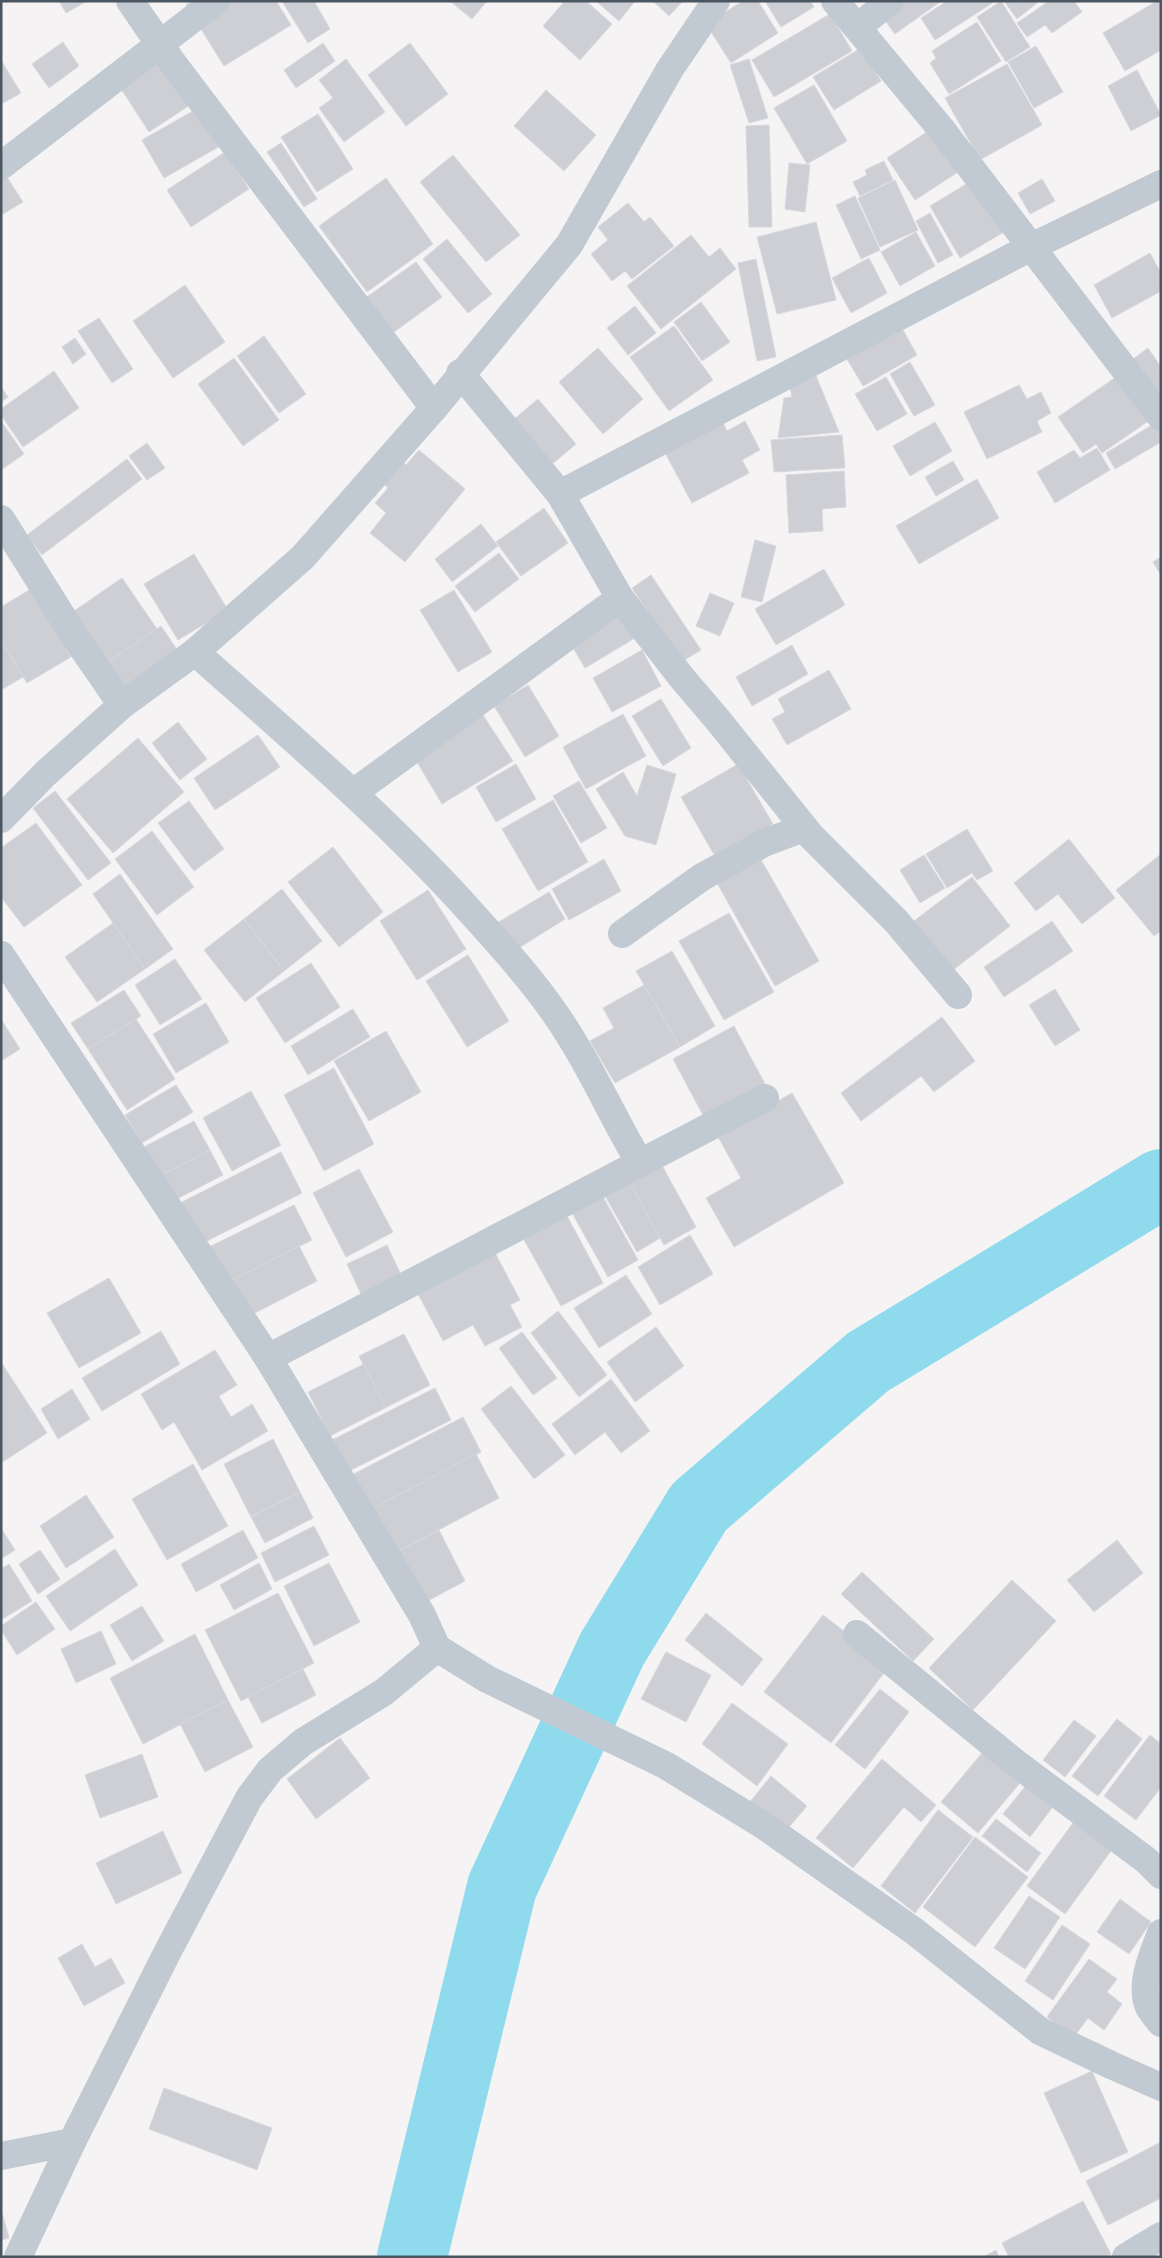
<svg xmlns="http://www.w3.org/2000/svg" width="1162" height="2258" viewBox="0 0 1162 2258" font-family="Ubuntu,sans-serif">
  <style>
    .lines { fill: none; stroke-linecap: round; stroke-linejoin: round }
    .river { stroke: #90daee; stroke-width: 70 }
    .building { fill: #cdcfd5; stroke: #d7d9de }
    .minor { stroke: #c1cad2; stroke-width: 28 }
  </style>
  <rect width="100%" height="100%" fill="#f5f3f3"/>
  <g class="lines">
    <polyline class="river" points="412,2257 502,1887 612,1649 699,1507 868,1362 1161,1184"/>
  </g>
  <g class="building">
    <polygon points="59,1 87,1 66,13"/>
    <polygon points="193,1 276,1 291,25 224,66 186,5"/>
    <polygon points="282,1 314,1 330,29 308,43"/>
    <polygon points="450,1 487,1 472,19"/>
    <polygon points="565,1 586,1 612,24 580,60 543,26"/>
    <polygon points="596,1 635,1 619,21"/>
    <polygon points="653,1 683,1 669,16"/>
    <polygon points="743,1 758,1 778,33 731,63 706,24"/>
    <polygon points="765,1 810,1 814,7 781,27"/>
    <polygon points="895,1 941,1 895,34 879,12"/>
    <polygon points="947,1 994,1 994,2 935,40 921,18"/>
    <polygon points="1001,1 1030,47 1006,62 977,17"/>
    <polygon points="1004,1 1036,1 1037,3 1017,19"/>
    <polygon points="1049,1 1074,1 1082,12 1052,33 1045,25 1027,37 1017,23"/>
    <polygon points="1157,1 1161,1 1161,50 1125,71 1103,33"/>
    <polygon points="830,14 852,51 774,97 752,60"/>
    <polygon points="977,22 1001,61 949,94 930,63 936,58 932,51"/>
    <polygon points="63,42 79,66 49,88 32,64"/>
    <polygon points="323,43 335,61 296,88 284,70"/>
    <polygon points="410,43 448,94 406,126 368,75"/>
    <polygon points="1036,46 1063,92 1034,108 1008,62"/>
    <polygon points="861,48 881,81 834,110 813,77"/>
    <polygon points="160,52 193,103 149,132 116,81"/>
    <polygon points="346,59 385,112 344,142 319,108 333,98 319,80"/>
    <polygon points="749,59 768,118 749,123 730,65"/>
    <polygon points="1,60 21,93 1,104"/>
    <polygon points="1007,64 1042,125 980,160 945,98"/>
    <polygon points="1137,70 1161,115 1131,131 1108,86"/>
    <polygon points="814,85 847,141 807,164 774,108"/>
    <polygon points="546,90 596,135 564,171 514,126"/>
    <polygon points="200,107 222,145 164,178 142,140"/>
    <polygon points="318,114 353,169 317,192 281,137"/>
    <polygon points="769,125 772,227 749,227 746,126"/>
    <polygon points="930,130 958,172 915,200 887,158"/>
    <polygon points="281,143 317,199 304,207 267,152"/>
    <polygon points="225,152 249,189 191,227 167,190"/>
    <polygon points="453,155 520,235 486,262 420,182"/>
    <polygon points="884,161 893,180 860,196 853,182 867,175 865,170"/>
    <polygon points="789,163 810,165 805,212 785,209"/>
    <polygon points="3,171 23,202 1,215 1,172"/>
    <polygon points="386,178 433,244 367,292 319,226"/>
    <polygon points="1042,179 1055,201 1030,214 1018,193"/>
    <polygon points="895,180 918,230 880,247 858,198"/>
    <polygon points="973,180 1004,232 960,258 930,206"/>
    <polygon points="855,196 880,250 861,259 836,205"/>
    <polygon points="628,203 644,222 650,217 674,246 632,279 625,271 612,281 591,254 608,240 598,227"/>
    <polygon points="930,213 953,255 938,263 916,221"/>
    <polygon points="816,222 836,300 777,314 757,237"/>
    <polygon points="916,232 935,266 900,286 881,252"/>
    <polygon points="691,235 709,257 720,248 736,269 661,329 627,286"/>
    <polygon points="447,239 492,294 468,313 423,259"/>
    <polygon points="1150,253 1161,273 1161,291 1112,318 1094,285"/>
    <polygon points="869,258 887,293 851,313 832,278"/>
    <polygon points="756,259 776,357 757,361 738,263"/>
    <polygon points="416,262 442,297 390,335 364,299"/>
    <polygon points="185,285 225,342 173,378 133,321"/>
    <polygon points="701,302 730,342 702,361 674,322"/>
    <polygon points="635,306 656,333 628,355 607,328"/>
    <polygon points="99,318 133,369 112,383 78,331"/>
    <polygon points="899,323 917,355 863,386 844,354"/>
    <polygon points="674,326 713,380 669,411 630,357"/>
    <polygon points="264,336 306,394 279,413 237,356"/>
    <polygon points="75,338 86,354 73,364 62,347"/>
    <polygon points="598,348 643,399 603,434 559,382"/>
    <polygon points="1148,348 1161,367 1161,389 1157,392 1133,359"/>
    <polygon points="234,358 279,420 243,446 198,384"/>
    <polygon points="910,362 935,405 914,416 890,374"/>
    <polygon points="812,366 839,432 778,438 784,398 792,397 788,378"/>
    <polygon points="54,371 79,408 23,447 1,415 1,409"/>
    <polygon points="1119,375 1150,420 1102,453 1096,444 1083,453 1058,417"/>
    <polygon points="886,377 907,414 877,431 855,394"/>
    <polygon points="1019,385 1027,399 1041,392 1051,413 1037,421 1042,432 987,459 964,412"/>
    <polygon points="1,387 8,397 1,402"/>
    <polygon points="538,399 576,444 545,470 507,425"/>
    <polygon points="1,421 24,454 1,470"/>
    <polygon points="722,421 727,431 745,421 760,450 742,460 749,473 692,503 664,451"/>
    <polygon points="935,422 952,451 910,476 893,446"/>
    <polygon points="1157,422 1161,429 1161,442 1115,469 1106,453"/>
    <polygon points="842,435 845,468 774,472 771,440"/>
    <polygon points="147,443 165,468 147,480 129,456"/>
    <polygon points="1097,448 1110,470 1055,503 1037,472 1074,450 1080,458"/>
    <polygon points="419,450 465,489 405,562 370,533 386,513 375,503 388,488 379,479 397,457 406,465"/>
    <polygon points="127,459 142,479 42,555 27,535"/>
    <polygon points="953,461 964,480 936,496 925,477"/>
    <polygon points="844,471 846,507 822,509 823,531 789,533 786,475"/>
    <polygon points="977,479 999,518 919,564 896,526"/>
    <polygon points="544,508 568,543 521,576 496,542"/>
    <polygon points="481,524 498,546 452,582 435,559"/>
    <polygon points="755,540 776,546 762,602 741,597"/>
    <polygon points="499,553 519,579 475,612 455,586"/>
    <polygon points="194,554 228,610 178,640 144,584"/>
    <polygon points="1161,557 1161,575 1153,562"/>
    <polygon points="824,569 845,605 776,645 755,609"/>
    <polygon points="651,575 701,650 681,662 632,588"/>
    <polygon points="122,578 157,629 108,662 74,611"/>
    <polygon points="31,589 71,657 27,683 1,640 1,607"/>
    <polygon points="454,590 492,652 458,672 420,610"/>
    <polygon points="710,593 734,603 720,636 696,626"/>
    <polygon points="618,611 635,638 585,668 569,641"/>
    <polygon points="161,626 182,657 128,692 108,662"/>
    <polygon points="1,640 23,677 1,690"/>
    <polygon points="792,645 808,674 752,706 736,677"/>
    <polygon points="642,650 661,686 612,712 593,678"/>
    <polygon points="829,670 851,709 787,745 772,719 785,712 778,699"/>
    <polygon points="528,685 559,736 525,757 494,706"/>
    <polygon points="661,699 691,748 663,766 632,716"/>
    <polygon points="623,714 646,756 586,789 563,747"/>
    <polygon points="483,715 513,761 442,804 414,757"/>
    <polygon points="178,722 207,759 180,780 152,743"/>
    <polygon points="258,735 280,767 215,810 194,778"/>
    <polygon points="138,738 184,792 113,853 67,799"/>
    <polygon points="516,764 536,799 496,822 476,787"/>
    <polygon points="738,764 773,824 716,858 681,797"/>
    <polygon points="647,765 676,774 656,845 625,836 596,789 623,772 637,796"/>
    <polygon points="579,781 607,828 581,843 553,796"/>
    <polygon points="55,791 111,863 88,880 33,808"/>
    <polygon points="553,800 588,862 538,891 502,829"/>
    <polygon points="189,801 224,849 194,871 158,823"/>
    <polygon points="36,823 82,885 24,927 1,897 1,848"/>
    <polygon points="967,829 993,871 977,880 972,873 947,888 926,854"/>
    <polygon points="152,831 194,887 157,915 115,859"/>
    <polygon points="1069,839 1115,898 1082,924 1058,894 1036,911 1014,883"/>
    <polygon points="333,847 383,912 339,947 288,882"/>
    <polygon points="1161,854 1161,931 1154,936 1116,890"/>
    <polygon points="924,855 945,888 920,903 900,870"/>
    <polygon points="760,858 819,961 775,986 717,883"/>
    <polygon points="604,859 621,891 569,920 552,889"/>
    <polygon points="120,874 173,949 145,969 93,894"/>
    <polygon points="972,877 1010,926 948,974 910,924"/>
    <polygon points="282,889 322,941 284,971 244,919"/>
    <polygon points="428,890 466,949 417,980 380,921"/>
    <polygon points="549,892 565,919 514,951 497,923"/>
    <polygon points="729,913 774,992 724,1020 679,941"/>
    <polygon points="244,919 284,971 245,1002 204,950"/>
    <polygon points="1052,921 1073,951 1004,997 984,967"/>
    <polygon points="113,923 145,969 97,1002 65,957"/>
    <polygon points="672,951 715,1026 680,1047 636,971"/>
    <polygon points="468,955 509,1021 467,1047 426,981"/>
    <polygon points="175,959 202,999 160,1025 135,985"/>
    <polygon points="311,963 340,1007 285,1043 256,998"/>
    <polygon points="644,985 680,1047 615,1083 590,1041 614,1028 603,1008"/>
    <polygon points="1055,989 1080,1030 1055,1046 1029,1005"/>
    <polygon points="124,990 141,1016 88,1049 71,1023"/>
    <polygon points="206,1003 229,1042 176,1073 153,1034"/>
    <polygon points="353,1009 370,1037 308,1075 291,1046"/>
    <polygon points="942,1017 975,1061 934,1092 921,1076 861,1121 841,1093"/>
    <polygon points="1,1019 20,1049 1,1061"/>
    <polygon points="136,1019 175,1079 127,1110 88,1049"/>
    <polygon points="734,1026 765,1084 704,1117 673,1059"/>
    <polygon points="386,1031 421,1092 369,1121 334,1061"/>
    <polygon points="334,1068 374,1144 324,1171 284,1095"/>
    <polygon points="176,1085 193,1112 142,1143 125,1115"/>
    <polygon points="251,1091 281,1145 232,1171 203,1118"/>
    <polygon points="792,1093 844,1183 734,1247 706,1198 741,1178 717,1135"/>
    <polygon points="194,1121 210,1150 158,1177 142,1148"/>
    <polygon points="210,1150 223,1175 171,1202 158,1177"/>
    <polygon points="281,1152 302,1193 201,1244 180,1203"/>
    <polygon points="660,1162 696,1227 664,1245 628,1180"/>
    <polygon points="359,1169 393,1232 346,1257 313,1193"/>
    <polygon points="628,1180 660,1238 637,1252 604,1194"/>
    <polygon points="602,1195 638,1260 608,1277 572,1213"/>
    <polygon points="294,1205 312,1240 233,1280 209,1247"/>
    <polygon points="566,1214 603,1283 561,1306 523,1238"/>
    <polygon points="690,1235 713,1274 660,1305 638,1267"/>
    <polygon points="387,1245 401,1275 361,1294 347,1264"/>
    <polygon points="299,1246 317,1281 251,1315 233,1280"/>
    <polygon points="494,1251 520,1300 510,1305 522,1327 485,1346 473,1325 443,1341 417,1292"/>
    <polygon points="626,1275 652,1314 599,1348 574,1308"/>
    <polygon points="109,1278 141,1333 79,1368 47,1313"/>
    <polygon points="558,1311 607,1375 579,1397 531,1333"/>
    <polygon points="656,1327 684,1366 635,1402 607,1362"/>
    <polygon points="161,1331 180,1364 102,1411 82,1378"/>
    <polygon points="522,1332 557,1378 533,1395 499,1348"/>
    <polygon points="404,1334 430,1385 385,1408 359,1356"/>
    <polygon points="215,1350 237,1385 219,1396 231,1417 252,1404 268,1431 202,1470 174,1422 162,1430 141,1394"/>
    <polygon points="1,1362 47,1433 1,1463"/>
    <polygon points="364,1364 385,1408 330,1436 308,1392"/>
    <polygon points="611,1379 650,1431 621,1453 605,1432 575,1455 552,1424"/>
    <polygon points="511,1386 565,1455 534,1479 481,1409"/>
    <polygon points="435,1388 451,1420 347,1472 332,1440"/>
    <polygon points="72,1389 90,1419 58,1439 41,1409"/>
    <polygon points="463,1417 481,1452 370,1510 352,1475"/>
    <polygon points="273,1439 300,1492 251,1517 224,1464"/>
    <polygon points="476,1454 499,1498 393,1554 370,1510"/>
    <polygon points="193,1464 228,1526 167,1560 132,1499"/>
    <polygon points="300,1492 313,1518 265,1543 251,1517"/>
    <polygon points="86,1495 114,1537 66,1568 40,1526"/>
    <polygon points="314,1526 329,1555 275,1582 261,1553"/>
    <polygon points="1,1528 15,1550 1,1559"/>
    <polygon points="243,1530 258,1558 196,1592 181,1564"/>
    <polygon points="439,1530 465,1581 420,1605 393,1554"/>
    <polygon points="1117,1540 1143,1573 1094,1612 1067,1580"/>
    <polygon points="115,1549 138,1585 70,1631 46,1596"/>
    <polygon points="40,1550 60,1579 38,1594 19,1564"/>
    <polygon points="259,1563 272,1589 234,1610 220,1585"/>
    <polygon points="329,1563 360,1622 314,1646 284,1586"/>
    <polygon points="9,1564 32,1601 1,1620 1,1569"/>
    <polygon points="862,1572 934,1639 913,1661 841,1594"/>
    <polygon points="1012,1580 1056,1621 973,1710 929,1668"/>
    <polygon points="278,1593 314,1663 241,1701 205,1630"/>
    <polygon points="36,1602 55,1629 17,1655 1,1630 1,1626"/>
    <polygon points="142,1606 164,1641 132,1661 110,1625"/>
    <polygon points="706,1613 763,1659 742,1686 685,1640"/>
    <polygon points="823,1615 889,1666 831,1743 764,1692"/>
    <polygon points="101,1631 116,1664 76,1683 61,1649"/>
    <polygon points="195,1634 228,1700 143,1744 110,1678"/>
    <polygon points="666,1652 711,1675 686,1722 641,1699"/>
    <polygon points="303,1669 316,1695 262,1723 248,1697"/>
    <polygon points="880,1689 909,1712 865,1769 835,1745"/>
    <polygon points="228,1700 253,1747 205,1772 180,1724"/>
    <polygon points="732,1703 788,1744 757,1786 702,1744"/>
    <polygon points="1117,1719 1142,1739 1098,1796 1072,1776"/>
    <polygon points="1074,1720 1096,1736 1065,1777 1043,1760"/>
    <polygon points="1150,1735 1161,1744 1161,1787 1136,1820 1104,1796"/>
    <polygon points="340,1738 370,1778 316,1819 287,1779"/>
    <polygon points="987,1747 1024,1778 978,1833 941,1802"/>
    <polygon points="142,1754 158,1797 100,1818 85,1775"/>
    <polygon points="882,1759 936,1805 921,1822 904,1807 853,1868 816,1838"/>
    <polygon points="771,1776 807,1806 784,1833 749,1803"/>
    <polygon points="1032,1778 1058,1800 1030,1837 1003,1814"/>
    <polygon points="938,1810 973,1837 915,1913 881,1886"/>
    <polygon points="1078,1816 1116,1844 1065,1914 1027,1886"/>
    <polygon points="996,1819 1041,1853 1027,1872 982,1836"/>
    <polygon points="163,1831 182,1873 116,1904 96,1863"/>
    <polygon points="975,1837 1028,1877 975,1947 923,1907"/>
    <polygon points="1029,1896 1060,1917 1025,1969 994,1948"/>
    <polygon points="1120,1899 1151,1922 1129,1954 1097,1932"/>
    <polygon points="1062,1925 1090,1944 1053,2000 1025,1981"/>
    <polygon points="82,1944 95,1967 111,1958 125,1983 84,2006 58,1958"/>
    <polygon points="1089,1959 1117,1979 1107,1992 1122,2004 1104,2030 1088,2018 1074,2037 1047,2017"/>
    <polygon points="1092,2071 1128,2152 1081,2173 1044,2093"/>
    <polygon points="164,2088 272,2128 257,2170 149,2129"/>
    <polygon points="1161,2142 1161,2198 1108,2225 1086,2181"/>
    <polygon points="1083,2201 1111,2254 1106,2257 1009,2257 1002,2243"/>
    <polygon points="1,2209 9,2238 1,2240"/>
    <polygon points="996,2250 999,2257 983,2257"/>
  </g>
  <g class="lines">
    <g class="minor">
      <polyline points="130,1 172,62 434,408"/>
      <polyline points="835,1 942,130 1161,417"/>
      <polyline points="858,27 890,1"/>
      <polyline points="1,166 216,1"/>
      <polyline points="460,373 560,494 620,598 682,678 717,719 811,836 896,921 958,995"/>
      <polyline points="560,494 1031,247 1161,184"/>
      <polyline points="1,519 75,637 122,705 45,774 1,819"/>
      <path d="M195,652C292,738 391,822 477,919C504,949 531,979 554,1012C588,1060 610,1113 640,1163L268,1358"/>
      <polyline points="122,705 195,652 303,557 434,408 569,245 670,69 716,1"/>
      <polyline points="353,793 620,598"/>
      <polyline points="622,934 702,877 764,843 804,828"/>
      <polyline points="1,955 268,1358 422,1615 437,1648 384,1692 303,1742 270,1770 249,1798 168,1951 72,2142 18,2257"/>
      <polyline points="640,1163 765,1098"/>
      <polyline points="857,1634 1017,1764 1146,1860 1161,1875"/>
      <polyline points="437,1648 487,1679 665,1765 763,1825 914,1931 1040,2031 1111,2065 1161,2087"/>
      <path d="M1161,1933C1153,1954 1139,1985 1149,2007C1152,2012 1157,2018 1161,2023"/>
      <polyline points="1,2156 72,2142"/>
      <polyline points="1126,2257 1161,2236"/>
    </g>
  </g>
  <rect width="1162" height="2258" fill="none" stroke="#4a5661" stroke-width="5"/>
</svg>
